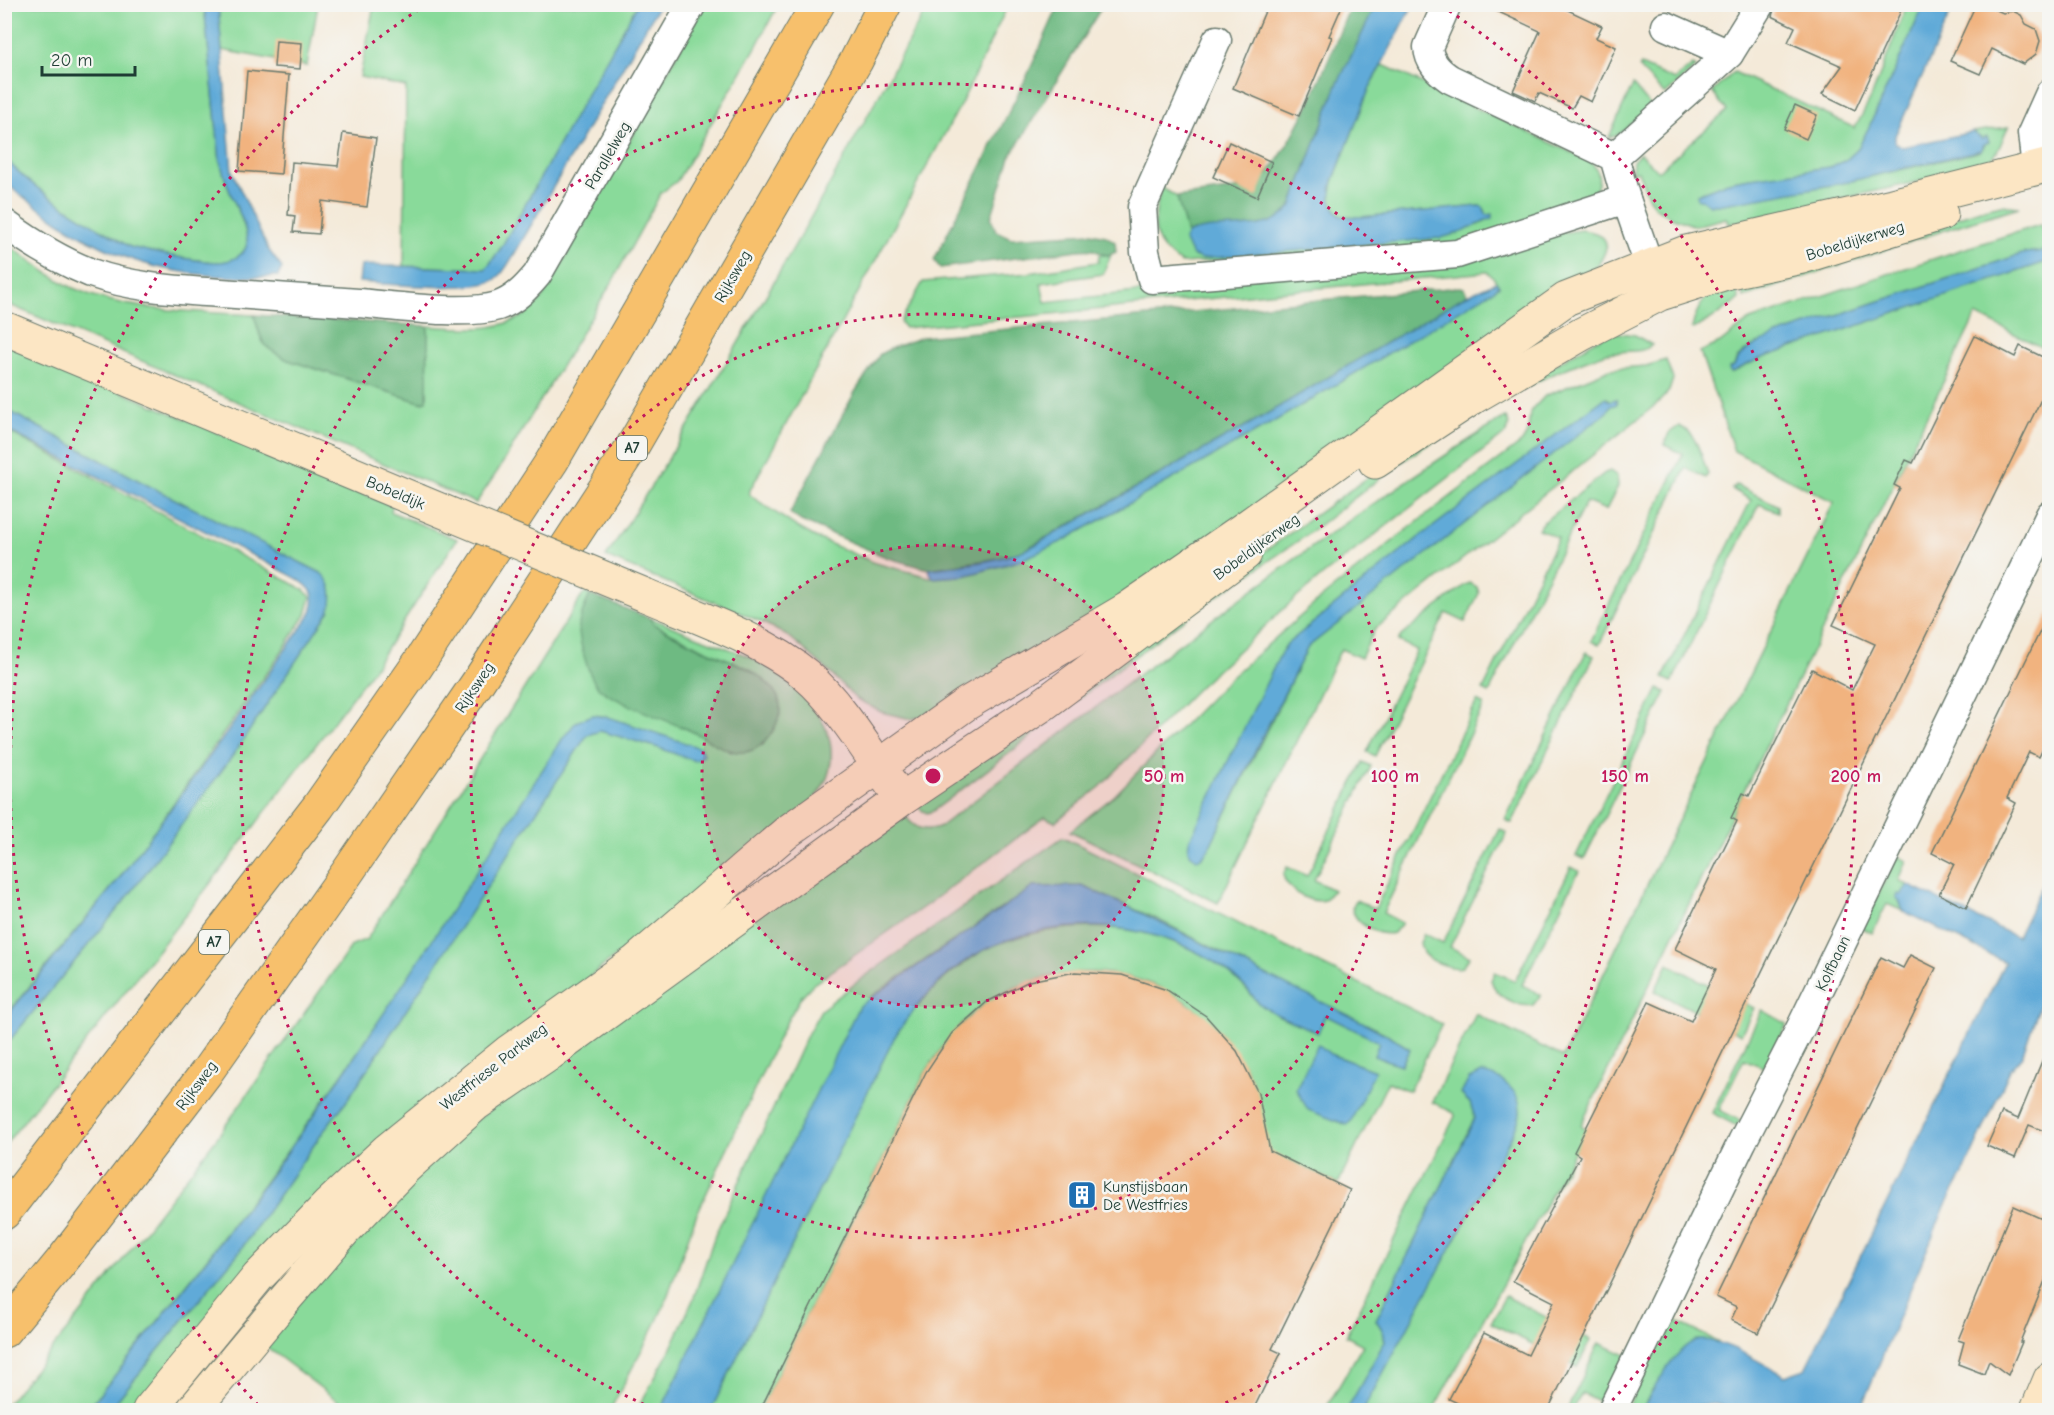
<svg xmlns="http://www.w3.org/2000/svg" width="2054" height="1415" viewBox="0 0 2054 1415" font-family="'Comic Neue',sans-serif">
  <style>
    .green { fill: #89da9a; stroke: #548c67; stroke-width: 1.5; fill-rule: evenodd }
    .forest { fill: #6eba82; stroke: #467c5b; stroke-width: 1.5 }
    .water { fill: #60aad8; stroke: #407486; stroke-width: 1.5 }
    .building { fill: #f1b37f }
    .lines { fill: none; stroke-linecap: round; stroke-linejoin: round }
    .street-casing { stroke: #6a7a6e; stroke-width: 31 }
    .secondary-casing { stroke: #6a7a6e; stroke-width: 35 }
    .highway-casing { stroke: #6a7a6e; stroke-width: 35 }
    .street { stroke: #fff; stroke-width: 28 }
    .secondary { stroke: #fce6c4; stroke-width: 33 }
    .highway { stroke: #f7c06c; stroke-width: 33 }
    .secondary-bridge-casing { stroke: #6a7a6e; stroke-width: 35; stroke-linecap: butt }
    .secondary-bridge { stroke: #fce6c4; stroke-width: 33 }
    .ring { fill: none; stroke: #c2185b; stroke-width: 3; stroke-dasharray: 3 6 }
    .labels { text-anchor: middle; stroke-width: 5; stroke-linejoin: round; paint-order: stroke }
    .shield { fill: #f6f6f2; stroke: #60746d; stroke-width: 1.5 }
    .shield-label { font-size: 15px; font-weight: bold; fill: #1f3d34 }
    .street-label { font-size: 16px; fill: #1f3d34; stroke: #f6f6f2 }
    .poi-label { font-size: 16px; fill: #1f3d34; stroke: #f6f6f2; text-anchor: start }
    .centre { fill: #c2185b; stroke: #f6f6f2; stroke-width: 3 }
    .ring-label { font-size: 18px; text-anchor: middle; font-weight: bold; fill: #c2185b; stroke: #f6f6f2; stroke-width: 5; stroke-linejoin: round; paint-order: stroke }
  </style>
  <rect width="100%" height="100%" fill="#f6f6f2"/>
  <filter id="ink" filterUnits="userSpaceOnUse"><feTurbulence type="fractalNoise" baseFrequency=".0167" numOctaves="2"/><feDisplacementMap in="SourceGraphic" scale="12" xChannelSelector="R" yChannelSelector="G"/><feConvolveMatrix kernelMatrix="1 2 1 2 8 2 1 2 1" color-interpolation-filters="sRGB"/></filter>
  <filter id="wash" filterUnits="userSpaceOnUse"><feTurbulence type="fractalNoise" baseFrequency=".008" numOctaves="4" result="noise"/><feDisplacementMap in="SourceGraphic" scale="24" xChannelSelector="R" yChannelSelector="G"/><feGaussianBlur stdDeviation="1.35" result="paint"/><feColorMatrix in="noise" values="0 0 0 0 0 0 0 0 0 0 0 0 0 0 0 0 0 1.4 0 .05"/><feComposite in="paint" operator="in"/></filter>
  <g filter="url(#wash)">
    <rect width="100%" height="100%" fill="#f4ead9"/>
    <g class="green">
      <path d="M4,5H204L220,161C224,175 228,188 234,201C239,213 246,226 247,240C248,255 231,262 217,262C192,261 155,253 130,247C90,222 35,193 5,158Z"/>
      <polygon points="218,5 318,5 307,66 222,50"/>
      <polygon points="374,5 637,5 501,248 486,269 404,266 406,87 360,77"/>
      <path d="M704,5H778L755,49L677,181L661,193L611,284L499,469L476,503L5,303L4,242C26,257 50,277 73,288C129,313 195,311 254,315C263,345 260,345 288,360L420,402L427,401L428,326C465,329 511,334 538,303C545,295 550,284 556,275Z"/>
      <path d="M928,5H1008L961,104L749,492L751,496L797,527L817,538L875,563L933,578L1061,542L1275,421L1499,286L1493,277L1487,272L905,328L900,322L923,282L1029,273L1098,262L1099,255H1111L1103,274L1041,283L1045,302L1192,286L1581,230C1607,233 1613,243 1598,265L1164,576L936,714L911,719L881,712L855,698L822,665L791,638L762,622L606,557C722,378 827,192 928,5Z"/>
      <path d="M1907,5H1924L1869,127L1857,150L1845,161L1830,167L1744,179L1728,182L1697,194C1702,201 1708,205 1717,205L1843,183L1978,152L1983,148L1987,137L1982,139L1973,132L2008,127C1998,147 2001,155 1979,168L1728,224L1726,218L1695,226L1671,217L1656,208L1649,199L1638,171L1632,173L1633,161L1640,153L1658,171L1727,111L1712,92L1734,72L1855,128L1871,98Z"/>
      <path d="M1383,65L1588,160C1602,170 1601,183 1592,197L1455,246L1182,263C1175,259 1168,254 1163,248C1149,232 1157,205 1161,187L1177,197L1187,234L1184,240L1479,225L1486,220C1486,213 1487,208 1479,206L1361,217L1340,216C1329,202 1329,199 1333,182L1370,87Z"/>
      <polygon points="1641,65 1674,80 1693,65 1696,67 1665,95 1639,68"/>
      <polygon points="1633,85 1649,104 1649,108 1616,136 1609,137"/>
      <polygon points="2002,205 2019,207 1966,223 1744,297 1741,280 1839,257 1983,209"/>
      <polygon points="2040,225 2049,240 2049,256 2047,256 2045,251 2025,253 1777,335 1751,347 1737,358 1731,373 1759,359 2049,261 2049,351 1976,315 1581,1125 1587,1129 1434,1410 1363,1410 1512,1135 1520,1111 1461,1094 1470,1103 1475,1117 1376,1320 1383,1331 1385,1341 1347,1410 1325,1410 1363,1345 1346,1336 1455,1116 1454,1113 1432,1102 1476,1014 1563,1057 1834,502 1734,451 1700,352 1720,343 1750,320 1957,251"/>
      <path d="M1735,281L1739,299L1714,317L1694,329L1692,328C1698,300 1710,291 1735,281Z"/>
      <path d="M1610,332L1635,335L1652,345C1640,356 1619,348 1604,354C1544,374 1488,406 1435,440C1390,467 1350,503 1308,534C1267,563 1225,589 1185,619C1100,681 1018,748 933,811L927,813L921,810L915,801L1384,466Z"/>
      <polygon points="5,343 392,506 391,512 457,539 372,671 224,866 5,1145 5,1046 130,894 231,758 330,610 321,573 151,487 5,409"/>
      <path d="M1666,360L1673,379L1669,391L1658,403L1375,629L1361,658L1341,649L1218,903L1070,831L1114,796L1230,678L1320,599L1408,529L1522,442L1528,432L1530,412L1545,396L1610,369L1646,366ZM1607,398L1610,401L1558,449L1308,647L1208,850L1202,857L1215,792L1281,653L1287,644L1422,535Z"/>
      <path d="M1505,417C1510,423 1510,426 1506,433L1322,576L1288,605L1198,688L1100,787L1055,822L1045,817L928,904L812,985L801,997L783,1028L696,1216L665,1303L656,1323L610,1410H350L260,1342L453,1137L900,810C912,825 920,835 941,826C1125,685 1308,541 1505,417Z"/>
      <path d="M1679,426C1698,434 1701,456 1708,474L1706,478L1686,468L1599,645L1591,641L1683,454L1664,445L1669,433Z"/>
      <polygon points="5,430 303,589 311,597 306,615 280,654 141,849 118,880 5,1016"/>
      <polygon points="1610,471 1617,476 1618,486 1606,510 1586,502 1489,693 1483,690 1558,538 1538,529 1541,524 1605,473"/>
      <polygon points="1736,485 1773,503 1778,506 1778,512 1759,504 1672,682 1663,678 1751,500 1732,489"/>
      <polygon points="1470,583 1477,587 1479,593 1465,622 1446,613 1375,756 1367,752 1417,650 1398,641 1401,636 1465,585"/>
      <path d="M584,593L590,595L579,624L581,641L620,700L698,734L731,752L763,745L780,715L773,689L750,669L704,649L653,624L650,618C674,627 698,637 722,646C733,651 746,654 756,660C797,683 846,726 827,778C823,788 816,797 809,805L423,1107L140,1410H109L239,1252L330,1122L346,1102L587,735L600,731L656,747L695,761L700,748L605,716L593,715L576,722C493,848 412,976 324,1100C249,1206 169,1309 87,1410H5V1406L79,1316L216,1139L352,945L367,939Z"/>
      <polygon points="1586,652 1594,656 1512,823 1505,820"/>
      <polygon points="1658,689 1666,692 1584,859 1576,856"/>
      <path d="M1477,701L1484,705L1383,913L1402,923L1394,933C1378,937 1355,924 1352,908L1356,900L1375,909Z"/>
      <path d="M1363,762L1371,766L1314,880L1333,890L1325,900C1310,904 1287,891 1283,875L1287,867L1307,876Z"/>
      <path d="M1500,829L1507,833L1450,947L1470,957L1462,967C1453,970 1429,961 1423,953C1423,952 1420,944 1420,943L1424,934L1443,943Z"/>
      <path d="M1063,837L1442,1024L1409,1091L1388,1082L1338,1184L1288,1160L1265,1172C1263,1154 1262,1136 1260,1118C1259,1109 1260,1099 1256,1091C1212,981 1090,938 988,1002C960,1019 943,1046 925,1073L760,1410H711L894,1038C916,1003 945,974 981,952C995,943 1015,938 1032,934C1095,920 1157,928 1213,961C1226,969 1238,980 1248,991C1252,995 1255,1001 1260,1004C1276,1017 1299,1024 1318,1032L1325,1015L1380,1042L1374,1056L1401,1065L1410,1049L1389,1035L1279,982L1157,919L1082,886L1009,903L870,997L661,1410H637L670,1350L693,1300L715,1235L808,1033L821,1010L861,979ZM1323,1049L1330,1054L1375,1071L1296,1089Z"/>
      <polygon points="1897,856 1907,861 1899,880 1908,885 1899,900 1903,911 1887,904 1872,933 1862,928"/>
      <path d="M1571,867L1579,871L1522,985L1541,995L1533,1005C1518,1008 1495,996 1491,980L1495,972L1515,981Z"/>
      <polygon points="1668,964 1754,1008 1741,1034 1655,991"/>
      <polygon points="1762,1010 1787,1024 1765,1068 1744,1059 1719,1110 1740,1120 1737,1126 1712,1113"/>
      <polygon points="1505,1296 1591,1340 1577,1367 1491,1323"/>
      <polygon points="1671,1319 1719,1342 1696,1340 1651,1392 1642,1410 1626,1410"/>
      <polygon points="1599,1343 1626,1355 1602,1403 1582,1393 1573,1410 1567,1410"/>
    </g>
    <g class="forest">
      <path d="M1059,5H1103L1010,157L991,218L996,231L1011,238L1091,233L1106,236L1115,242L1116,252C1103,258 1104,253 1093,250C1088,249 1082,250 1078,250L940,268L934,260L1027,76Z"/>
      <path d="M1349,5H1376L1337,85L1291,206C1286,213 1281,219 1273,222C1249,230 1218,229 1193,231L1187,234L1177,197L1251,187C1287,170 1333,48 1349,9Z"/>
      <polygon points="1460,287 1464,288 1467,294 1465,296 1260,418 1013,556 928,569 888,558 801,521 790,513 855,392 880,354 892,348 922,337"/>
      <path d="M254,315L428,326L427,401L420,402L288,360C260,345 263,345 254,315Z"/>
      <path d="M590,595L650,618L653,624C669,632 685,641 702,649C723,658 744,664 763,679C769,685 777,692 779,700C785,720 765,750 745,752C724,754 706,737 687,729C668,721 608,699 597,686C588,675 578,639 579,625C580,615 586,604 590,595Z"/>
    </g>
    <g class="water">
      <path d="M204,5H218L232,171L268,249L282,268L278,276C228,280 164,274 118,254C77,237 40,210 5,183V158C35,193 90,222 130,247C155,253 192,261 217,262C231,262 248,255 247,240C246,223 236,207 230,192C226,182 223,172 220,161Z"/>
      <path d="M637,5H659L515,253C510,261 504,273 496,279C478,293 384,284 359,282L361,265L486,269L501,248Z"/>
      <path d="M1376,5H1413L1370,87L1333,181C1329,199 1329,202 1340,216L1361,217L1479,206L1483,207L1487,215L1492,214V219L1486,220L1465,231L1441,238L1202,259L1193,256L1184,240L1187,234C1220,219 1265,239 1291,207L1337,85Z"/>
      <polygon points="1924,5 1954,5 1895,136 1895,143 1903,147 1973,132 1982,139 1987,137 1989,142 1984,144 1981,150 1843,183 1753,199 1717,205 1710,205 1701,199 1697,199 1697,194 1728,182 1744,179 1830,167 1845,161 1857,150 1869,127"/>
      <path d="M2045,251L2047,256H2049V261L1759,359L1730,373L1729,368L1734,366C1741,349 1761,342 1777,335L2025,253Z"/>
      <path d="M1496,282L1499,286L1491,292L1275,421L1061,542L1019,561L964,576L933,578L928,569C964,565 1000,562 1033,546L1260,418L1465,296Z"/>
      <polygon points="1605,398 1610,401 1616,399 1617,404 1611,406 1608,411 1308,647 1262,737 1208,850 1202,857 1197,859 1191,855 1188,850 1189,841 1281,653 1287,644 1422,535"/>
      <path d="M5,409L151,487L321,573C333,583 333,596 330,610L231,758L130,894L5,1046V1018L118,880L226,734L308,618C324,588 302,582 279,569L5,429Z"/>
      <path d="M593,715L611,718L700,748L703,754V756L695,761L656,747L600,731L587,735L346,1102L330,1122L239,1252L109,1410H87C180,1295 272,1179 355,1056C426,952 494,844 563,738L576,722Z"/>
      <path d="M2049,871V978L2022,1056L2010,1070L1963,1174L1946,1204L1860,1410H1735L1716,1404L1700,1405L1683,1410H1642C1650,1394 1677,1346 1695,1341C1718,1334 1764,1365 1785,1376L1805,1369L2005,962L1903,911L1899,900L1896,898L1898,894L1901,895L1908,885L2017,937Z"/>
      <path d="M1082,886C1150,915 1214,950 1280,982C1324,1004 1369,1023 1410,1049L1401,1065L1374,1056L1379,1042L1325,1015L1318,1033C1300,1024 1277,1017 1261,1005C1256,1001 1253,996 1249,991C1239,981 1227,970 1214,962C1147,919 1055,915 984,950C949,967 914,1006 894,1038L711,1410H661L859,1006L1033,887Z"/>
      <polygon points="1318,1044 1330,1054 1375,1071 1351,1121 1347,1125 1308,1110 1296,1089"/>
      <path d="M1482,1073C1501,1077 1521,1090 1520,1112C1520,1120 1515,1128 1512,1135L1363,1410H1347L1385,1341L1383,1331L1376,1320L1475,1118L1470,1103L1461,1094L1469,1079Z"/>
    </g>
    <g id="blocks">
      <g class="building">
        <polygon points="1268,4 1343,4 1329,36 1332,37 1299,116 1233,88"/>
        <polygon points="1481,4 1555,4 1602,26 1596,38 1616,47 1591,102 1579,96 1572,108 1539,93 1535,101 1513,91 1540,31"/>
        <polygon points="1776,4 1904,4 1855,110 1822,94 1842,66 1788,42 1795,27 1772,16"/>
        <polygon points="1976,4 1983,4 2003,13 2013,11 2021,15 2026,24 2036,29 2040,41 2036,54 2023,64 1992,49 1980,74 1950,61"/>
        <polygon points="276,41 302,43 300,69 274,67"/>
        <polygon points="247,71 289,75 281,174 239,171"/>
        <polygon points="1795,105 1817,115 1806,139 1784,129"/>
        <polygon points="343,133 376,138 367,207 322,201 319,234 293,232 295,216 288,215 292,162 338,166"/>
        <polygon points="1229,142 1272,162 1257,197 1213,177"/>
        <polygon points="1975,336 2015,357 2020,346 2049,360 2049,383 1548,1410 1472,1410 1449,1399 1484,1333 1528,1355 1554,1302 1513,1281 1580,1156 1574,1152 1649,1002 1691,1021 1716,969 1675,949 1737,821 1731,818 1743,793 1749,796 1812,669 1852,690 1875,644 1833,625 1900,488 1894,485 1906,460 1913,463"/>
        <polygon points="2049,613 2049,736 2039,757 2029,752 2007,798 2016,803 1966,908 1939,894 1954,864 1932,853"/>
        <polygon points="1910,955 1936,968 1758,1333 1731,1320 1737,1307 1716,1297 1881,957 1903,968"/>
        <polygon points="1075,972 1122,975 1167,990 1206,1016 1237,1051 1258,1093 1270,1151 1350,1190 1272,1349 1281,1353 1253,1410 760,1410 926,1072 952,1033 987,1002 1029,981"/>
        <polygon points="2049,1044 2049,1133 2029,1125 2015,1158 1987,1146 2002,1112 2018,1119"/>
        <polygon points="2013,1206 2049,1222 2049,1271 2020,1342 2022,1342 2008,1375 1989,1361 1984,1374 1958,1364 1964,1342 1958,1340"/>
      </g>
    </g>
  </g>
  <g filter="url(#ink)">
    <use href="#blocks" fill-opacity="0" stroke="#6a7a6e" stroke-width="1.5"/>
    <g class="lines">
      <g class="street-casing">
        <g id="street">
          <path d="M1447,4L1428,47C1429,62 1438,71 1450,79L1614,157L1626,199L1649,265"/>
          <polyline points="1666,26 1729,54"/>
          <polyline points="1217,40 1142,207 1145,252 1152,279 1457,254 1626,199"/>
          <polyline points="1614,157 1729,54 1760,4"/>
          <polyline points="2036,168 2032,133 2050,93"/>
          <path d="M4,223C30,242 61,261 91,273C133,288 178,290 221,293C267,296 312,300 358,303C395,306 465,316 498,306C515,300 526,288 537,275L692,4"/>
          <polyline points="1612,1410 1742,1142 1801,1027 2050,515"/>
        </g>
      </g>
      <g class="secondary-casing">
        <g id="secondary">
          <polyline points="4,328 416,500"/>
          <polyline points="1375,462 1474,397 1582,334 1660,294 1729,272 1802,257 1941,214"/>
          <path d="M645,595C696,617 763,639 806,675C837,701 867,750 891,784"/>
          <polyline points="149,1410 258,1277 329,1204 387,1150 508,1052 635,962 787,832 966,704 1127,609 1239,532 1566,299 1686,252 1892,205 2050,165"/>
          <polyline points="193,1410 287,1297 345,1230 404,1169 476,1104 551,1053 902,799 1045,703 1245,554"/>
          <polyline points="2037,1410 2050,1379"/>
        </g>
      </g>
      <g class="highway-casing">
        <g id="highway">
          <polyline points="4,1213 318,807 417,666 552,461 818,4"/>
          <polyline points="4,1331 61,1262 206,1073 347,873 478,682 632,447 856,61 885,4"/>
        </g>
      </g>
      <use href="#street" class="street"/>
      <use href="#secondary" class="secondary"/>
      <use href="#highway" class="highway"/>
      <g class="secondary-bridge-casing">
        <polyline id="secondary-bridge" points="416,500 645,595"/>
      </g>
      <use href="#secondary-bridge" class="secondary-bridge"/>
    </g>
  </g>
  <circle cx="933" cy="776" r="231" fill="#c2185b" fill-opacity=".12"/>
  <g class="ring">
    <circle cx="933" cy="776" r="231"/>
    <circle cx="933" cy="776" r="462"/>
    <path d="M652 1408A692 692 0 1 1 1214 1408"/>
    <path d="M258 1405A923 923 0 0 1 424 6M1442 6A923 923 0 0 1 1608 1405"/>
  </g>
  <defs>
    <g id="building-square" transform="scale(1.5)"><rect x="-9" y="-9" width="18" height="18" rx="4" fill="#1f6fb2" stroke="#f6f6f2"/><path d="M-4-6H4V6H1V3H-1V6H-4ZM-2.5-4.3h1.7v1.8h-1.7ZM.8-4.3h1.7v1.8H.8ZM-2.5-1h1.7V.8h-1.7ZM.8-1h1.7V.8H.8Z" fill="#fff"/></g>
  </defs>
  <g fill-rule="evenodd">
    <use href="#building-square" x="1082" y="1195"/>
  </g>
  <g class="labels">
    <g class="shield">
      <rect x="617" y="436" width="30" height="24" rx="4.5"/>
      <rect x="199" y="930" width="30" height="24" rx="4.5"/>
    </g>
    <g class="shield-label">
      <text x="632" y="453">A7</text>
      <text x="214" y="947">A7</text>
    </g>
    <g class="street-label">
      <text transform="translate(607 155) rotate(-60)" y="6">Parallelweg</text>
      <text transform="translate(1855 240) rotate(-17)" y="6">Bobeldijkerweg</text>
      <text transform="translate(732 276) rotate(-60)" y="6">Rijksweg</text>
      <text transform="translate(396 492) rotate(23)" y="6">Bobeldijk</text>
      <text transform="translate(1256 546) rotate(-36)" y="6">Bobeldijkerweg</text>
      <text transform="translate(474 687) rotate(-56)" y="6">Rijksweg</text>
      <text transform="translate(1832 963) rotate(-64)" y="6">Kolfbaan</text>
      <text transform="translate(493 1066) rotate(-38)" y="6">Westfriese Parkweg</text>
      <text transform="translate(196 1085) rotate(-53)" y="6">Rijksweg</text>
    </g>
    <g class="poi-label">
      <text x="1103" y="1192">Kunstijsbaan<tspan x="1103" dy="18">De Westfries</tspan></text>
    </g>
  </g>
  <circle cx="933" cy="776" r="9" class="centre"/>
  <g class="ring-label">
    <text x="1164" y="782">50 m</text>
    <text x="1395" y="782">100 m</text>
    <text x="1625" y="782">150 m</text>
    <text x="1856" y="782">200 m</text>
  </g>
  <rect width="2054" height="1415" fill="none" stroke="#f6f6f2" stroke-width="24"/>
  <path d="M42 66v9h93v-9" fill="none" stroke="#1f3d34" stroke-width="3"/>
  <text x="51" y="66" font-size="18" fill="#1f3d34" stroke="#f6f6f2" stroke-width="4.5" paint-order="stroke">20 m</text>
</svg>
